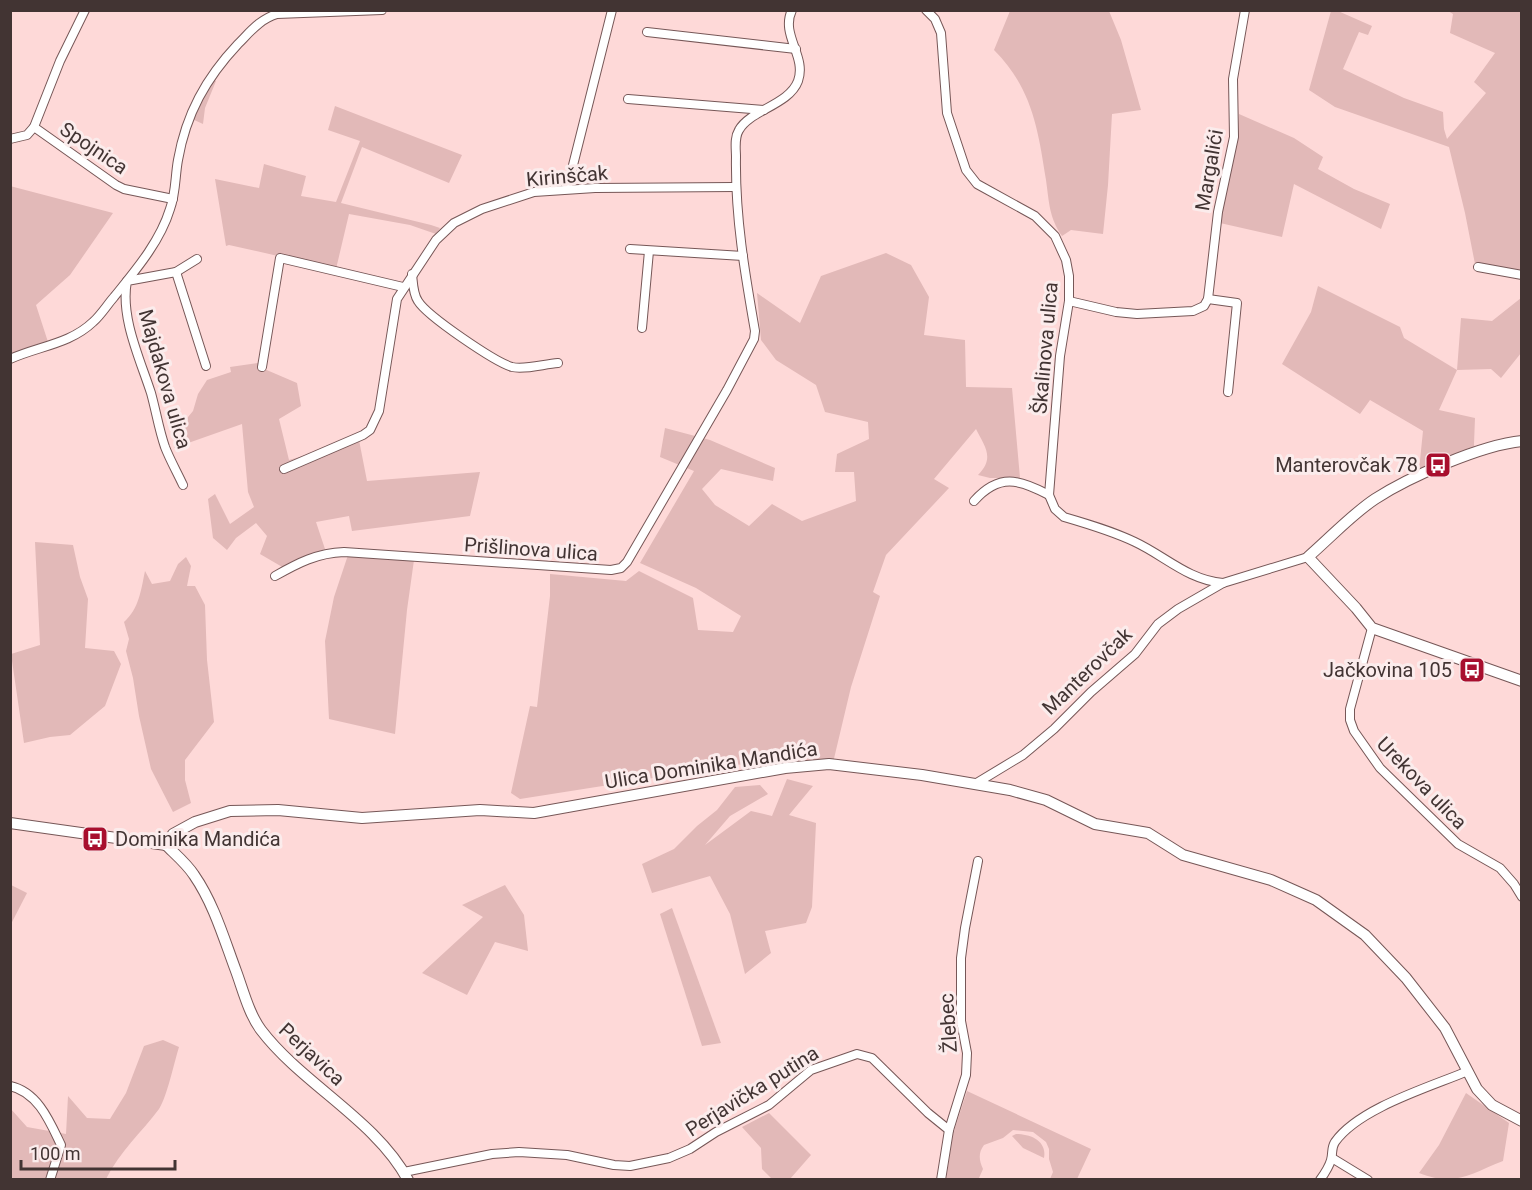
<svg xmlns="http://www.w3.org/2000/svg" width="1532" height="1190" viewBox="0 0 1532 1190" font-family="Roboto,sans-serif">
  <style>
    .green { fill: #e2b9b8 }
    .lines { fill: none; stroke-linecap: round; stroke-linejoin: round }
    .minor-casing { stroke: #765757; stroke-width: 10 }
    .tertiary-casing { stroke: #765757; stroke-width: 12 }
    .minor { stroke: #fff; stroke-width: 8 }
    .tertiary { stroke: #fff; stroke-width: 10 }
    .labels { text-anchor: middle; stroke-width: 6; stroke-linejoin: round; paint-order: stroke }
    .street-label { font-size: 20px; fill: #423433; stroke: #fbecec }
    .poi-label { font-size: 20px; fill: #423433; stroke: #fbecec; text-anchor: end }
  </style>
  <rect width="100%" height="100%" fill="#fed9d8"/>
  <g class="green">
    <path d="M1083,11H1109L1121,40L1141,110L1112,114L1108,185L1103,234L1071,230L1062,236C1049,218 1049,201 1046,180C1038,129 1032,88 994,50L1010,11Z"/>
    <polygon points="1331,11 1338,11 1372,26 1368,35 1359,32 1343,69 1404,98 1443,112 1444,129 1447,139 1486,93 1474,82 1495,53 1450,33 1453,14 1448,11 1521,11 1521,273 1475,264 1465,213 1449,147 1335,107 1309,90"/>
    <polygon points="211,79 216,81 205,108 203,124 192,119"/>
    <polygon points="335,106 462,155 449,183 362,147 341,203 431,225 440,228 436,234 410,225 349,214 336,269 229,245 226,246 215,179 259,188 264,164 306,176 301,196 336,202 360,141 328,130"/>
    <polygon points="1239,114 1294,138 1323,157 1318,169 1354,189 1390,204 1381,229 1294,184 1282,237 1220,223 1224,195 1238,141"/>
    <polygon points="10,186 113,213 70,275 36,305 48,342 10,362"/>
    <path d="M886,253L911,265L929,297L924,335L965,340L966,387L1012,388L1020,478H990L978,475C995,458 985,447 976,429L934,479L949,488L886,555L873,592L880,596L851,687L832,767L819,759L734,765L714,758L704,770L520,799L511,793L530,706L537,707L550,596V574L626,581L639,571L693,598L698,630L733,632L741,616L696,588L640,563L694,471L660,457L665,428L710,440L775,468L773,481L721,469L702,489L715,505L749,526L772,504L802,521L856,501L854,472H835L837,454L869,439L868,422L825,412L816,385L776,360L761,340L757,293L800,323L821,276Z"/>
    <polygon points="1318,286 1400,327 1404,338 1457,370 1461,318 1492,321 1521,298 1521,353 1501,378 1491,369 1457,370 1439,410 1475,418 1474,444 1476,456 1418,480 1423,431 1370,400 1360,414 1282,364 1311,312"/>
    <polygon points="258,363 262,368 297,383 301,406 279,419 289,460 359,440 367,481 480,472 470,516 352,531 349,516 316,522 325,549 299,559 284,568 260,554 267,536 256,523 236,538 227,550 213,538 208,499 215,494 230,524 254,507 248,492 242,424 174,448 174,434 193,411 198,394 207,380 231,372 230,367"/>
    <polygon points="35,542 73,545 80,577 88,599 85,648 114,651 121,664 105,706 70,735 50,737 24,743 11,654 40,645"/>
    <polygon points="348,555 414,560 407,610 395,734 329,719 325,641 334,597"/>
    <path d="M186,557L191,566L187,586H195L205,605L207,660L214,722L185,760V780L191,803L173,812L151,769L139,716L133,678L126,651L129,639L124,622C139,609 141,590 145,571L152,584L170,581L178,564Z"/>
    <polygon points="787,779 813,786 789,815 816,823 812,907 806,923 765,931 771,953 745,974 730,914 710,876 652,893 642,864 674,849 697,826 717,810 735,787 760,785 768,794 730,816 705,845 751,811 772,816"/>
    <polygon points="11,885 27,893 11,924"/>
    <polygon points="505,885 524,915 528,951 495,942 467,995 422,973 483,917 462,905"/>
    <polygon points="672,908 721,1043 702,1046 660,914"/>
    <path d="M163,1040L179,1047C174,1063 167,1097 159,1109C141,1133 120,1151 106,1179H11L10,1108L27,1127L66,1134L68,1096L87,1118L110,1119L126,1093L144,1046Z"/>
    <path d="M967,1091L1091,1149L1077,1179H1050L1053,1172L1049,1159V1149L1046,1142L1033,1132L1013,1130L1003,1138L984,1145C978,1153 979,1160 983,1169L979,1178L946,1180L953,1134Z"/>
    <path d="M1466,1093L1509,1123L1503,1161C1470,1174 1455,1187 1419,1173L1439,1145Z"/>
    <polygon points="769,1113 811,1155 790,1179 772,1179 762,1169 761,1148 742,1127"/>
    <path d="M1016,1134C1031,1134 1047,1141 1044,1158L1023,1148L1012,1136Z"/>
  </g>
  <g class="lines">
    <g class="minor-casing">
      <g id="minor">
        <path d="M926,10L935,19L941,33L947,113L966,170L977,184L1035,216L1055,236L1066,260L1069,276V301L1060,356L1049,495L1055,509L1064,517C1088,524 1112,531 1135,542C1165,556 1188,580 1223,583"/>
        <polyline points="647,32 796,49"/>
        <polyline points="628,99 764,110"/>
        <polyline points="34,127 116,185 124,189 173,199"/>
        <polyline points="10,139 27,135 34,127 60,61 85,10"/>
        <polyline points="567,189 612,10"/>
        <polyline points="630,249 743,256"/>
        <polyline points="1478,267 1522,275"/>
        <polyline points="176,272 206,366"/>
        <path d="M412,274C413,283 413,294 418,301C427,316 495,362 512,367C525,370 544,364 558,363"/>
        <polyline points="1208,299 1237,303 1228,392"/>
        <polyline points="1069,301 1116,312 1137,314 1193,311 1204,306 1208,299 1218,212 1234,137 1233,79 1245,10"/>
        <polyline points="642,328 649,251"/>
        <path d="M10,359C39,346 70,344 93,322C101,315 107,305 114,297C135,271 160,242 170,209C176,193 175,176 178,160C186,114 206,78 238,44C250,32 260,19 277,14L382,10"/>
        <polyline points="262,367 280,258 403,287"/>
        <polyline points="284,469 363,435 370,430 379,411 397,299 436,240 454,223 482,209 534,192 595,188 735,187"/>
        <path d="M183,485C177,472 170,460 165,447C159,430 156,411 151,393C140,359 120,317 127,281L176,272L197,259"/>
        <path d="M974,501C999,473 1019,479 1049,495"/>
        <path d="M275,576C298,563 317,553 344,552L611,570L621,568L627,562L727,390L754,339L755,331C745,274 735,216 736,157C736,149 734,138 739,130C750,110 789,105 798,81C807,56 780,35 792,10"/>
        <polyline points="1372,628 1350,709 1350,720 1354,731 1380,768 1458,844 1500,868 1514,884 1522,897"/>
        <polyline points="975,784 1023,755 1054,729 1091,692 1135,654 1158,624 1178,609 1223,583 1308,557"/>
        <path d="M10,1086C38,1092 50,1122 61,1145L50,1180"/>
        <polyline points="1332,1158 1368,1180"/>
        <polyline points="404,1172 492,1154 519,1152 567,1155 614,1165 630,1166 669,1158 690,1149 716,1132 769,1105 811,1070 857,1054 872,1058 928,1113 949,1130"/>
        <polyline points="941,1180 949,1130 966,1075 967,1053 961,1021 961,958 965,928 978,861"/>
        <path d="M1320,1180C1325,1173 1329,1167 1331,1160C1333,1153 1331,1148 1335,1142C1359,1108 1430,1087 1468,1071"/>
      </g>
    </g>
    <g class="tertiary-casing">
      <g id="tertiary">
        <path d="M1522,441C1481,445 1409,477 1375,499C1351,515 1330,538 1308,557L1356,608L1372,628L1522,681"/>
        <polyline points="10,823 166,845"/>
        <polyline points="166,845 173,834 195,822 230,811 278,810 362,818 480,810 534,813 785,768 829,764 922,775 1010,790 1046,800 1095,824 1148,833 1183,855 1271,880 1316,900 1365,935 1406,978 1445,1028 1477,1089 1492,1105 1522,1121"/>
        <path d="M166,845C175,854 187,864 194,875C214,904 224,939 236,971C243,990 249,1014 261,1030C302,1084 376,1120 408,1180"/>
      </g>
    </g>
    <use href="#minor" class="minor"/>
    <use href="#tertiary" class="tertiary"/>
  </g>
  <defs>
    <g id="bus-square" transform="scale(1.35)"><rect x="-9" y="-9" width="18" height="18" rx="4" fill="#a80f2e" stroke="#fbecec"/><path d="M-5-6H5V4H4V6H2V4H-2V6H-4V4H-5ZM-3.5-4V0h7V-4ZM-3.5 1.2v1.5H-2V1.2ZM2 1.2v1.5H3.5V1.2Z" fill="#fff"/></g>
  </defs>
  <g fill-rule="evenodd">
    <use href="#bus-square" x="1438" y="465"/>
    <use href="#bus-square" x="1472" y="670"/>
    <use href="#bus-square" x="95" y="839"/>
  </g>
  <g class="labels">
    <g class="street-label">
      <text transform="translate(94 148) rotate(34)" y="7">Spojnica</text>
      <text transform="translate(1209 170) rotate(-80)" y="7">Margalići</text>
      <text transform="translate(567 176) rotate(-5)" y="7">Kirinščak</text>
      <text transform="translate(1045 348) rotate(-85)" y="7">Škalinova ulica</text>
      <text transform="translate(165 379) rotate(74)" y="7">Majdakova ulica</text>
      <text transform="translate(531 549) rotate(4)" y="7">Prišlinova ulica</text>
      <text transform="translate(1087 671) rotate(-44)" y="7">Manterovčak</text>
      <text transform="translate(711 765) rotate(-9)" y="7">Ulica Dominika Mandića</text>
      <text transform="translate(1422 783) rotate(46)" y="7">Urekova ulica</text>
      <text transform="translate(948 1023) rotate(-94)" y="7">Žlebec</text>
      <text transform="translate(312 1054) rotate(43)" y="7">Perjavica</text>
      <text transform="translate(752 1091) rotate(-32)" y="7">Perjavička putina</text>
    </g>
    <g class="poi-label">
      <text x="1418" y="472">Manterovčak 78</text>
      <text x="1452" y="677">Jačkovina 105</text>
      <text x="115" y="846" text-anchor="start">Dominika Mandića</text>
    </g>
  </g>
  <rect width="1532" height="1190" fill="none" stroke="#423433" stroke-width="24"/>
  <path d="M21 1160v9h154v-9" fill="none" stroke="#423433" stroke-width="3"/>
  <text x="30" y="1160" font-size="18" fill="#423433" stroke="#fbecec" stroke-width="4.5" paint-order="stroke">100 m</text>
</svg>
